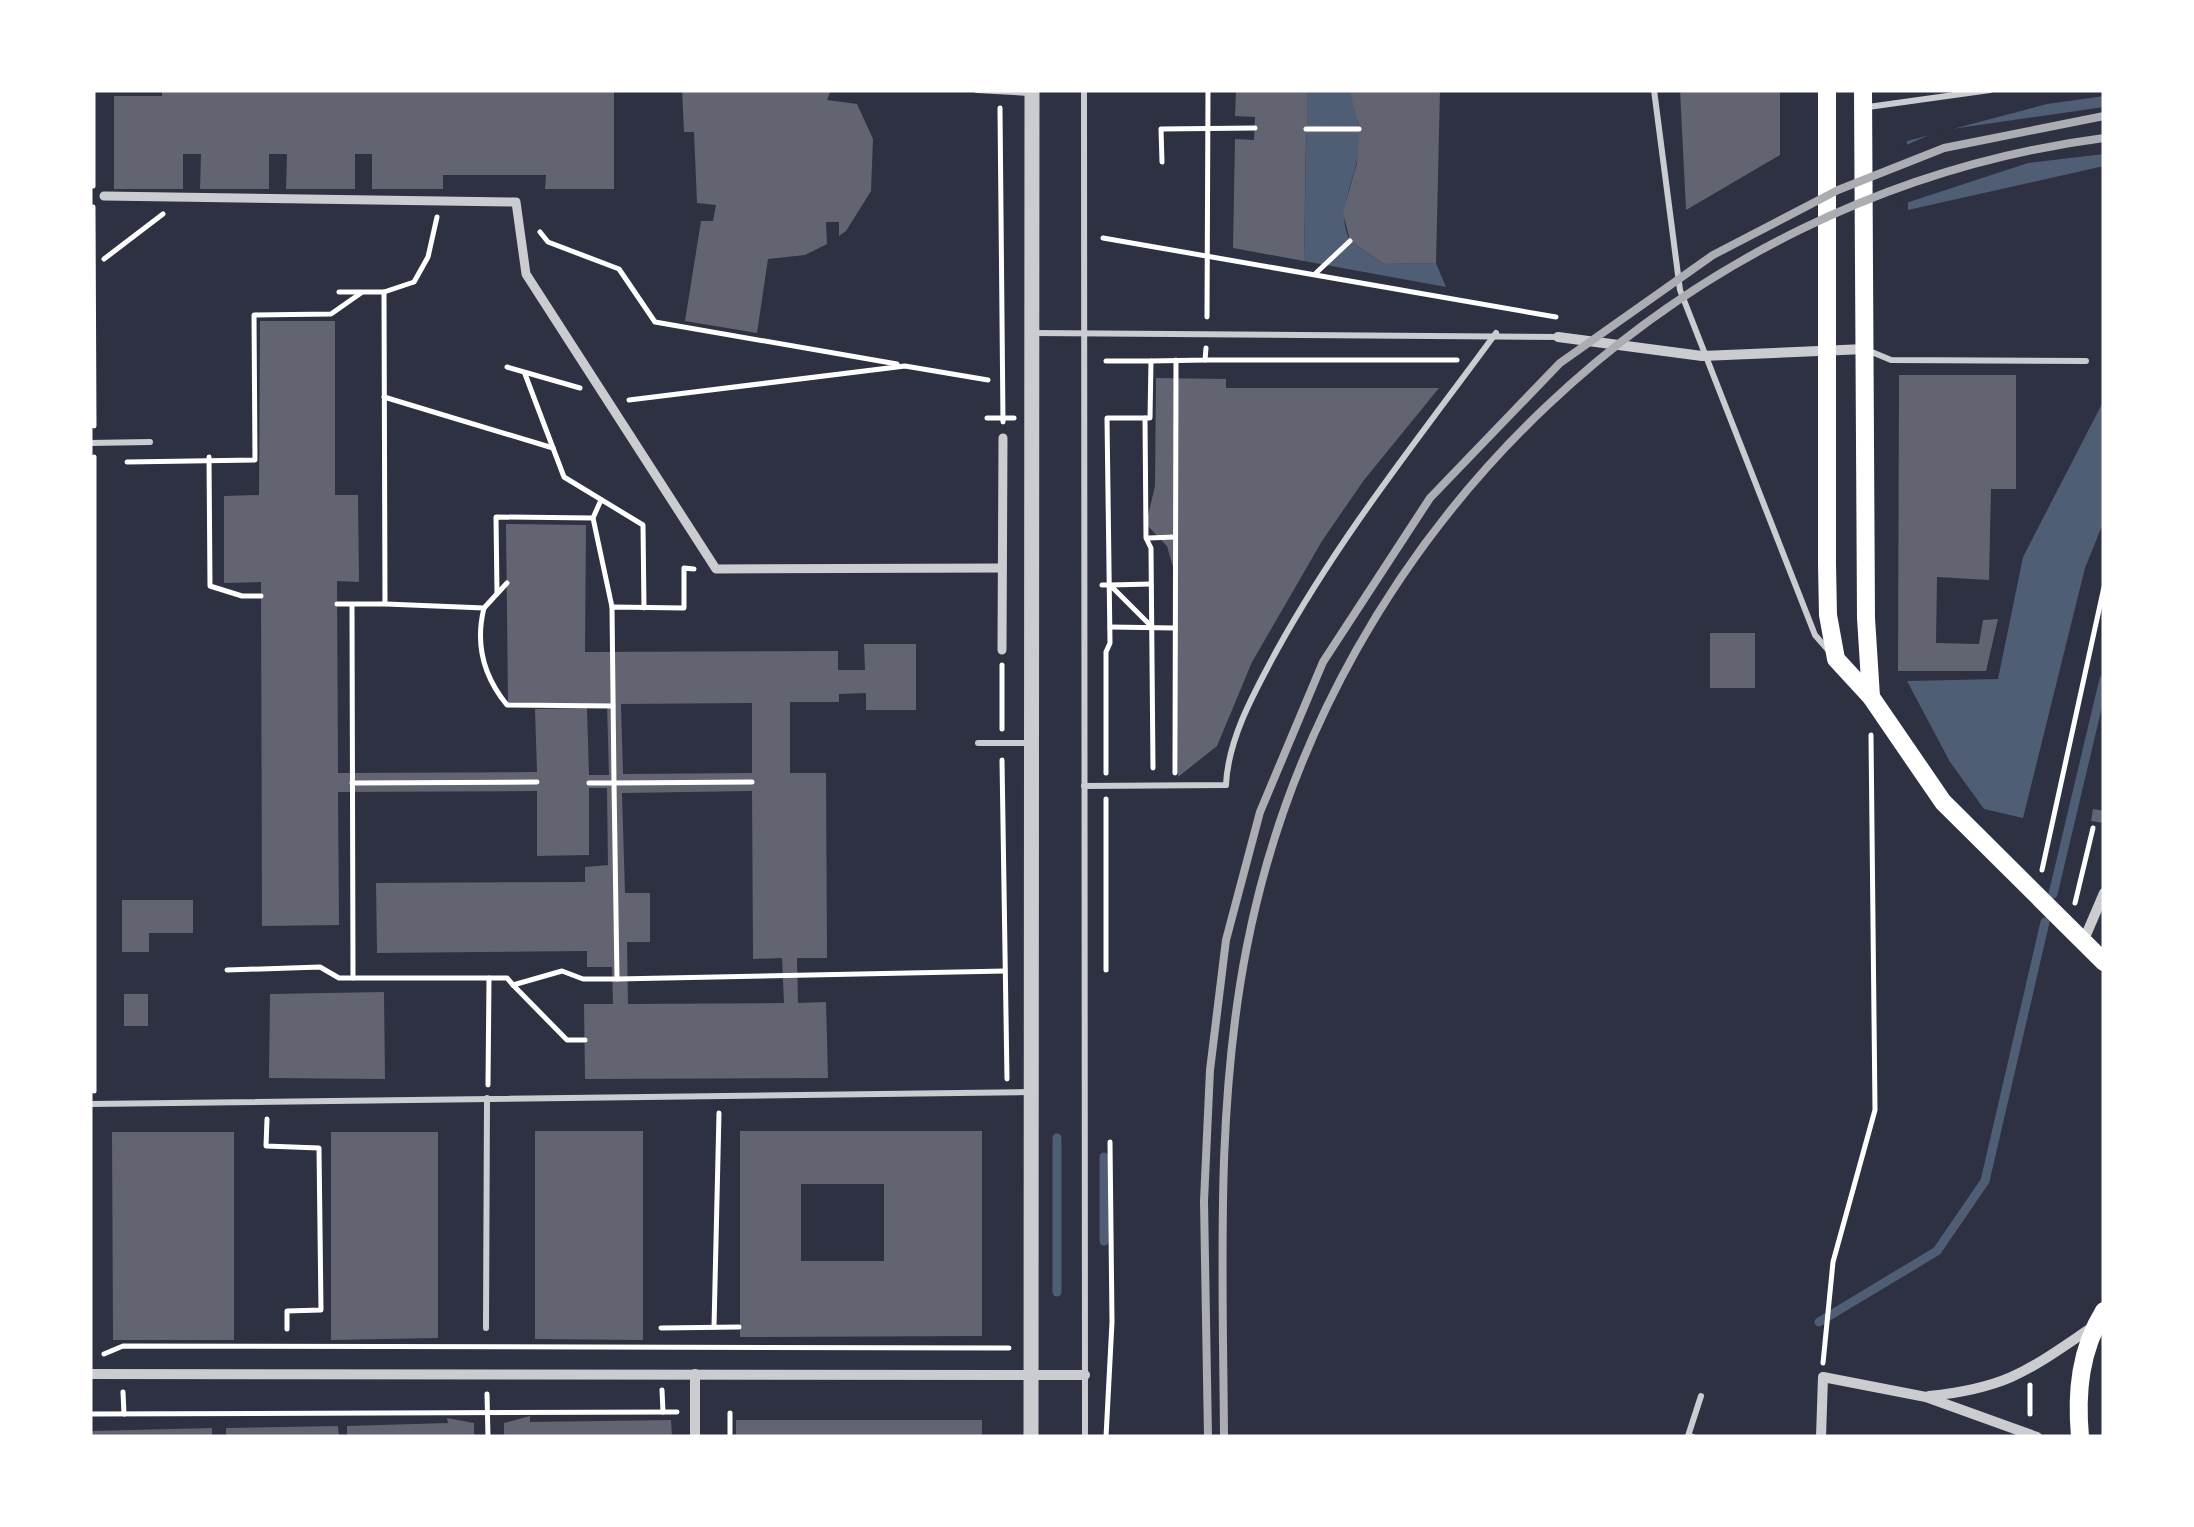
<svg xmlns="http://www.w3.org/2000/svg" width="2194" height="1527" viewBox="0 0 2194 1527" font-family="Inter,sans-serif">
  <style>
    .water { fill: #4f5d75 }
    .pier { fill: #2d3142 }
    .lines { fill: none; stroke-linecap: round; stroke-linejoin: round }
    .stream { stroke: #4f5d75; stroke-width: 9 }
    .building { fill: #626471; fill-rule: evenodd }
    .path { stroke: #fff; stroke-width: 5 }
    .service { stroke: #caccd0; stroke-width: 6 }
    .pedestrian { stroke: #caccd0; stroke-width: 9 }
    .minor { stroke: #caccd0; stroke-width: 10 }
    .tertiary { stroke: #caccd0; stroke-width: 15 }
    .secondary { stroke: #fff; stroke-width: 18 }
    .rail { stroke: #abadb3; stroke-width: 8 }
  </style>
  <rect width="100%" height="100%" fill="#2d3142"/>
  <g class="water">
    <path d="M1307,90H1349C1355,109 1361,127 1359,146C1357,180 1334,209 1350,241L1384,264L1436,263L1446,287L1304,261Z"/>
    <polygon points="2104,96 2104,166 1908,210 1907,141 2047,104"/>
    <polygon points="2104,400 2104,521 2085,568 2023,818 1984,809 1950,762 1907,681 1998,679 2023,557"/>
  </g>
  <polygon class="pier" points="2104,107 2104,154 2028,163 1903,204 1902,147 1938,131"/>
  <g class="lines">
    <g class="stream">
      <polyline points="2053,894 2104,679"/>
      <polyline points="1057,1138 1057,1292"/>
      <polyline points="1104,1157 1104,1241"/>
      <polyline points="1819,1322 1937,1251 1985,1181 2045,922"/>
    </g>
  </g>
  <g class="building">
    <polygon points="162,90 614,90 614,189 545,189 546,175 443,175 443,189 372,189 372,154 355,154 355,189 286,189 287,154 269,154 269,189 200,189 201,154 183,154 183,189 114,189 114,96 162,96"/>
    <polygon points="682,90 831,90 827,100 857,104 873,139 871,191 846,231 839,236 839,222 826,222 827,244 805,255 768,259 757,333 685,321 701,221 713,221 716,205 697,203 694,132 684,132"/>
    <polygon points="1236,90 1307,90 1307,125 1359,126 1349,90 1440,90 1436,263 1384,264 1350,241 1343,212 1357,163 1359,133 1306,133 1304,261 1233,248 1235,139 1254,140 1255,117 1235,116"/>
    <polygon points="1680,90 1780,90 1780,155 1686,210"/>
    <path d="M260,321H335V495H358L359,582L337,581L338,773L537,772L535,709L587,708L589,775H609L607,704H508L506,524L586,525L585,652L838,651V670H865L864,644H916V710H866V693L839,694V702H790V773H826L827,958H797L798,1003L826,1002L828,1078L585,1079L584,1004H613L612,967H587V951L377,953L376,883L585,882V867L608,865L607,788H589V855L537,856V791L338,792L339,925L262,926L261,582L224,583V496L259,495ZM752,703V773L623,774L621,704ZM752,791L753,959L782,958L784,1003L628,1004L627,942H650V893H625L622,793Z"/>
    <polygon points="1899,375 2016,375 2016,489 1991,489 1989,580 1937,577 1936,643 1979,644 1983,620 1998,619 1986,671 1898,671"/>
    <polygon points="1156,378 1226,379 1226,388 1439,388 1364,480 1322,541 1252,662 1217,746 1178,777 1177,581 1167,546 1146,524 1155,486"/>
    <rect x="1710" y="633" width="45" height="55"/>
    <polygon points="2093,809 2104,811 2104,823 2091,821"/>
    <polygon points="122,900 193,900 193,933 149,933 149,952 122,952"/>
    <polygon points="384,992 385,1079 269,1078 270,994"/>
    <rect x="124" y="994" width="24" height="32"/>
    <polygon points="535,1131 643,1131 643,1340 535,1339"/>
    <path d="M740,1131H982V1336L740,1337ZM801,1184H884V1261H801Z"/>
    <polygon points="112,1132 234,1132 234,1340 113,1340"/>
    <polygon points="331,1132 438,1132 438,1338 331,1340"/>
    <polygon points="530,1416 530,1422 671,1420 672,1437 504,1437 504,1423"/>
    <polygon points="447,1418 474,1423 474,1437 347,1437 347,1426 448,1423"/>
    <rect x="736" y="1420" width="246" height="17"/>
    <polygon points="338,1426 339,1437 226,1437 226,1428"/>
    <polygon points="212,1428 212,1437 90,1437 90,1431"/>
  </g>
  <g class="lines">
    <g class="path">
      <polyline points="1000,108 1003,422"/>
      <polyline points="1306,129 1359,129"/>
      <polyline points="1162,162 1161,129 1255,128"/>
      <polyline points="93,186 93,90"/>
      <polyline points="93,207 94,426"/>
      <polyline points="540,232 548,242 619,269 655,322 897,364"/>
      <polyline points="1103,238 1556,317"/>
      <polyline points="104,259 163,214"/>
      <polyline points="1316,273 1350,241"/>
      <polyline points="384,292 414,282 428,257 437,217"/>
      <polyline points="1207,317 1208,90"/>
      <polyline points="1205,360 1457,360"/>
      <polyline points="1106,361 1151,361"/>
      <polyline points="507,367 580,388"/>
      <polyline points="525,374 564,477 643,525 644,608"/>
      <polyline points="384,397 553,448"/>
      <polyline points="629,400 905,366 988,380"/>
      <polyline points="987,418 1014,418"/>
      <polyline points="1145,418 1146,538 1151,548 1153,768"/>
      <polyline points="209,457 210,586 242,596 261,596"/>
      <polyline points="127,462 255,460 254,315 331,314 361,293"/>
      <polyline points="593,518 601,500"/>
      <polyline points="1148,538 1175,537"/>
      <polyline points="1102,585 1110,585 1150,625"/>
      <polyline points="1110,585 1151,584"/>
      <polyline points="497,594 496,517 593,518 612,607"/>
      <polyline points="337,604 385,604 384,292 339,292"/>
      <polyline points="386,604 484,608 507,583"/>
      <polyline points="352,606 353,978"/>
      <path d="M484,608C475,644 484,677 507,705L613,706"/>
      <polyline points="1110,627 1175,628"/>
      <polyline points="1002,665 1002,729"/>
      <polyline points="1002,760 1007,1079"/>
      <polyline points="1106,773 1106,652 1110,643 1107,418 1150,418 1151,361 1205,360 1206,348"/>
      <polyline points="1175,773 1176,360"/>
      <polyline points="352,783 537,782"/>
      <polyline points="589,783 614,783 612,607 684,608 684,568 694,569"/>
      <polyline points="1106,799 1106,970"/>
      <polyline points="2042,870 2104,587"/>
      <polyline points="2075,903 2093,828"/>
      <polyline points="227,970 320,967 339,978 507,978 513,985 562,971 583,979 617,979 1005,971"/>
      <polyline points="617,979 614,783 752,782"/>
      <polyline points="513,985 567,1040 585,1040"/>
      <polyline points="488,1085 489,978"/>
      <polyline points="94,1091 94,457"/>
      <polyline points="267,1119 266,1146 319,1148 321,1310 287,1311 287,1329"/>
      <polyline points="714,1327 719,1113"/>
      <polyline points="661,1328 739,1327"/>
      <polyline points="104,1354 123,1346 1009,1348"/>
      <polyline points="1823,1363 1833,1262 1875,1110 1871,735"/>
      <polyline points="662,1390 663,1412"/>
      <polyline points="123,1392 124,1414"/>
      <polyline points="487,1394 488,1437"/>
      <polyline points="730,1413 730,1437"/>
      <polyline points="90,1414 677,1412"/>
      <polyline points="2030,1414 2030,1385"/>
      <polyline points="1106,1437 1112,1322 1110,1142"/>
    </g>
    <g class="service">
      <polyline points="977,90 1030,93"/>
      <polyline points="1084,90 1085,1437"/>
      <polyline points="1654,90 1680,290 1815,635 1829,651"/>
      <polyline points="1868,107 1990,90"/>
      <polyline points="1034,333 1558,337"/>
      <polyline points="1867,350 1891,360 2086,361"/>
      <polyline points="90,443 150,442"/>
      <polyline points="978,743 1030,743"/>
      <path d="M1084,786L1226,785C1228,738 1255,691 1277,650C1340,536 1419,438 1496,333"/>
      <polyline points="90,1104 1029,1092"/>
      <polyline points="486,1328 487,1098"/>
      <polyline points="1693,1437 1688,1436 1701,1396"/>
    </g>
    <g class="pedestrian">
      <polyline points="104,196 516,202 526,274 716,569 1002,568"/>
      <polyline points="1002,650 1003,438"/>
    </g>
    <g class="minor">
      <polyline points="1558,337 1702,356 1865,349"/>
      <polyline points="2083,942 2104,893"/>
      <polyline points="90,1374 1085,1375"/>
      <polyline points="695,1374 695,1437"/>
      <path d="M1929,1396C2009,1388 2030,1369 2094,1326"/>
      <polyline points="1821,1437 1823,1377 1926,1397 2037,1437"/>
    </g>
    <polyline class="tertiary" points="1031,1437 1032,90"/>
    <g class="secondary">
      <polyline points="1827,90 1827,564 1828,615 1836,659 1871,697 1943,802 2104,962"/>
      <polyline points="1863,90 1866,618 1871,697"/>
      <path d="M2080,1437C2076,1392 2080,1350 2104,1311"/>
    </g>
    <g class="rail">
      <polyline points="1208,1437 1204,1201 1210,1070 1226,940 1260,812 1323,662 1430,498 1560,363 1713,255 1838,190 1944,148 2104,116"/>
      <path d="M1224,1437C1223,1274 1215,1107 1247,946C1329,528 1679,193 2104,138"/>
    </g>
  </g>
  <rect width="2194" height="1527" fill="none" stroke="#ffffff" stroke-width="185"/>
</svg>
